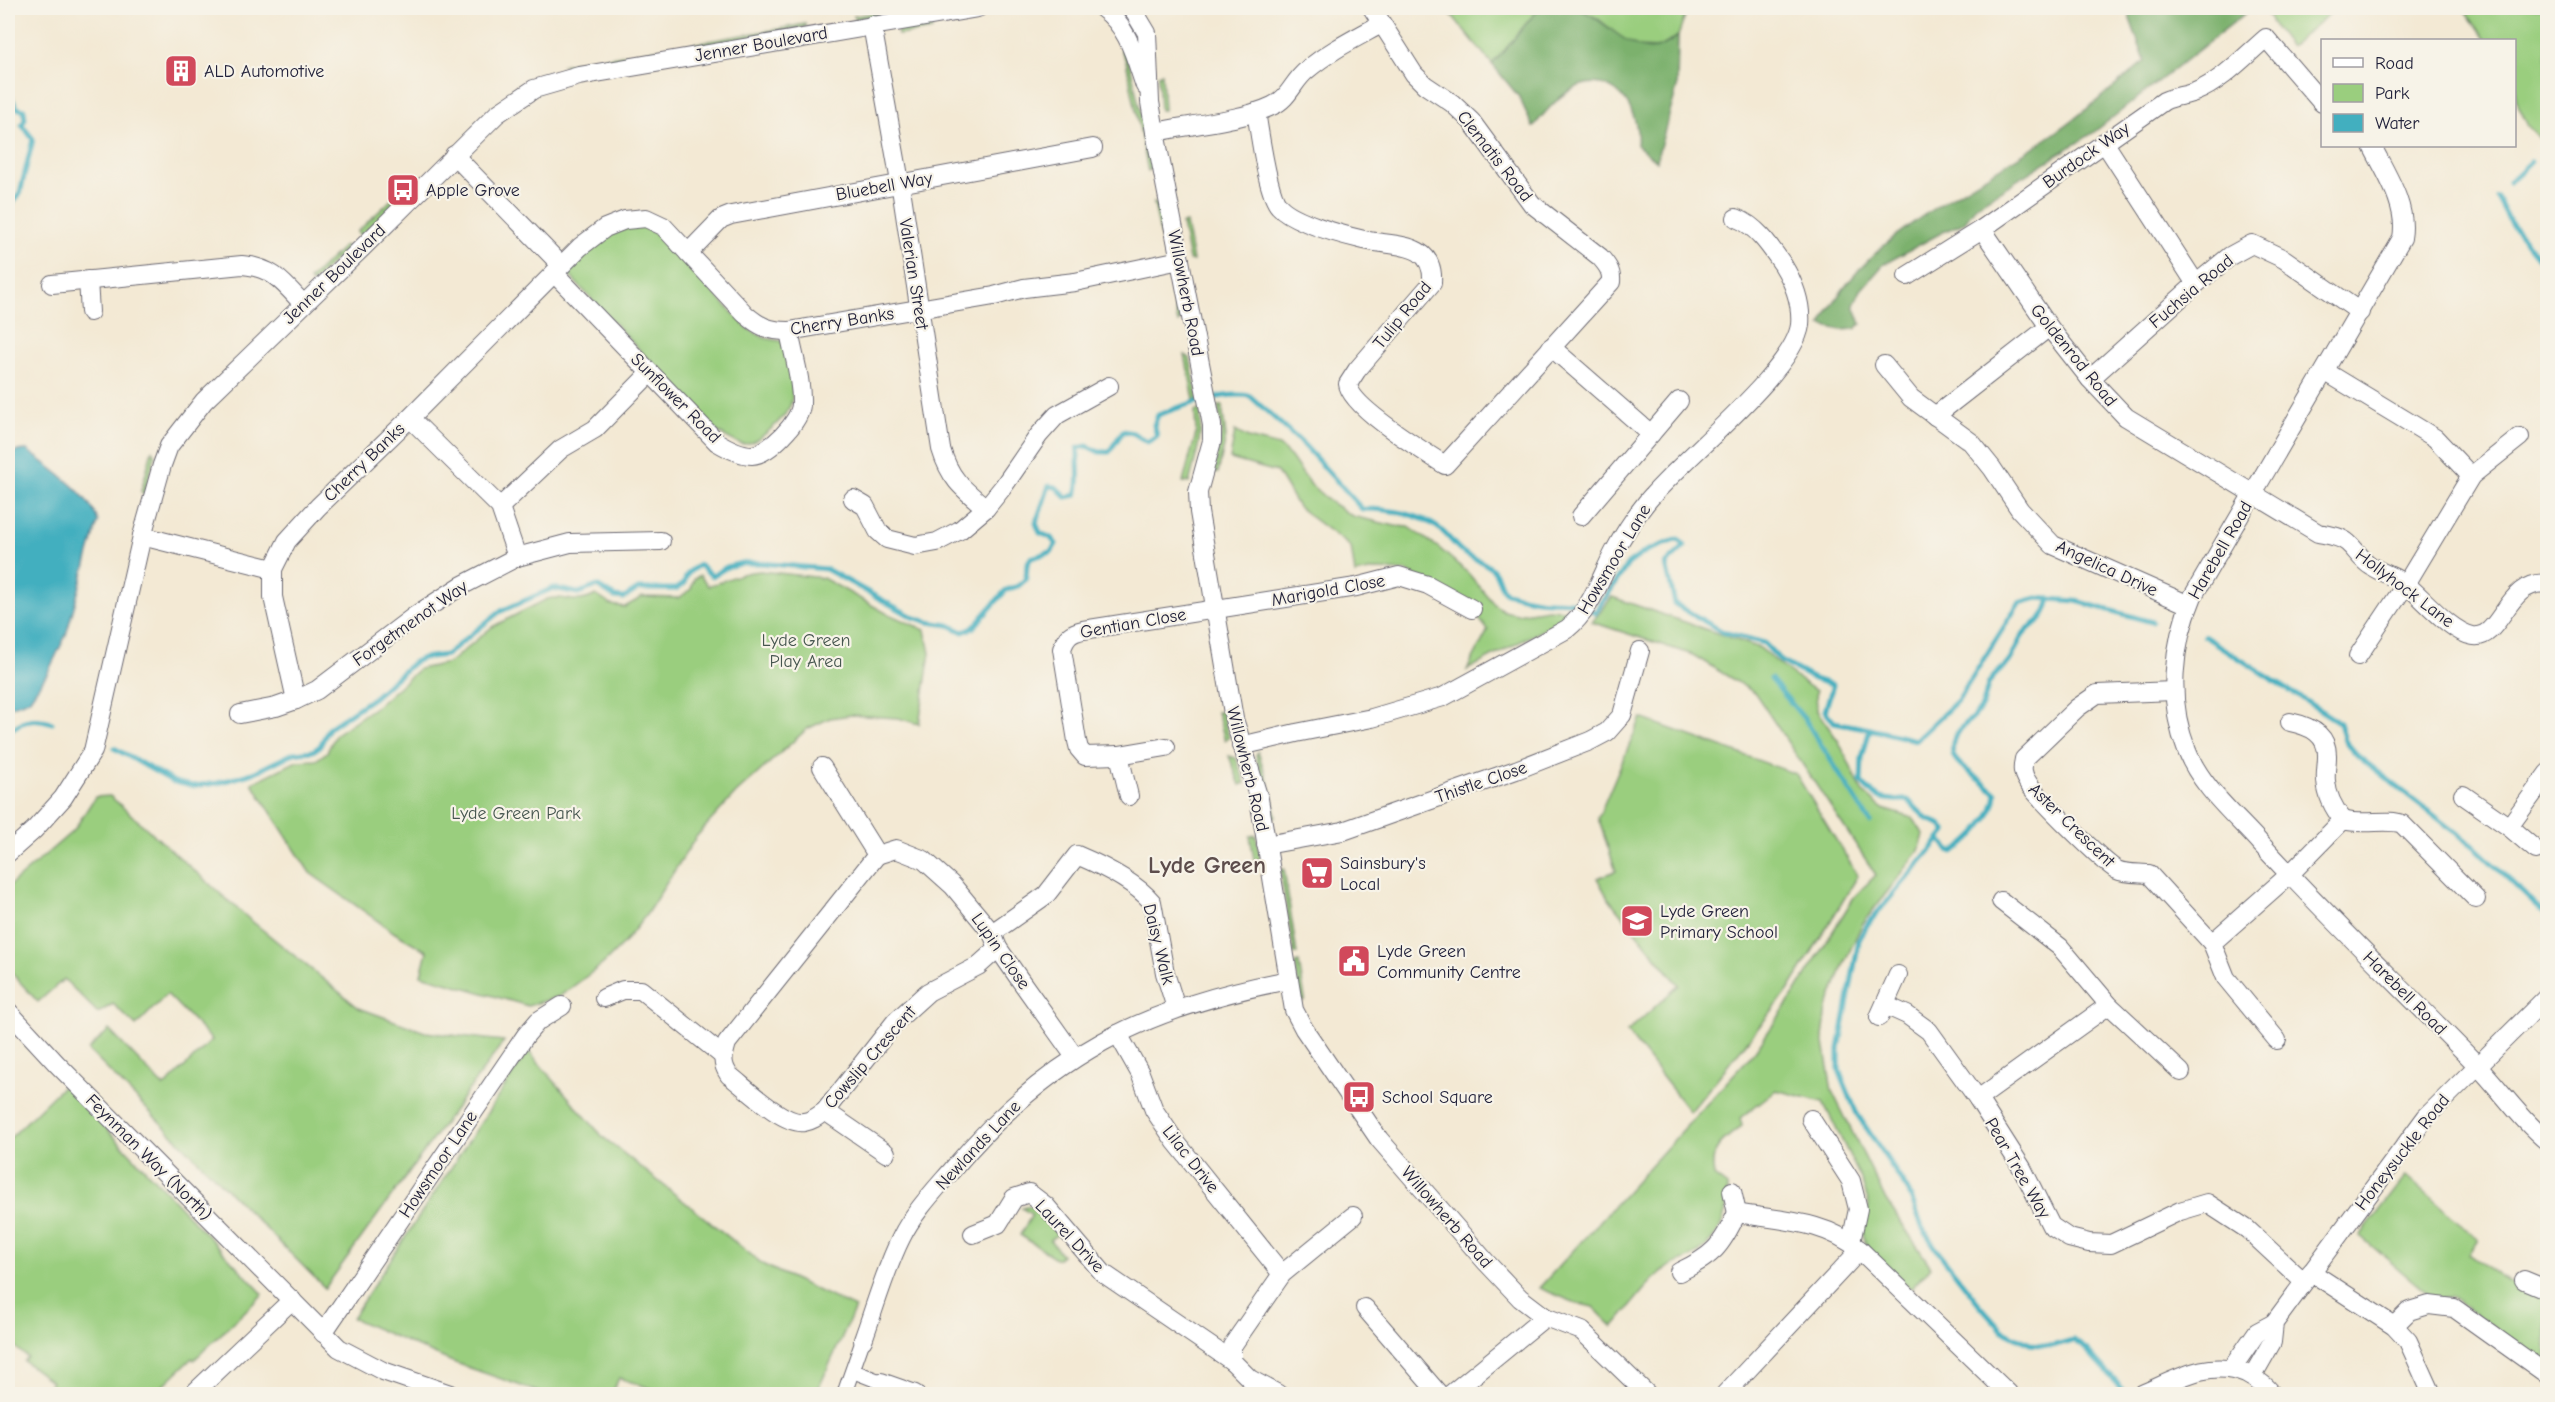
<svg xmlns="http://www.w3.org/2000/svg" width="2555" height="1402" viewBox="0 0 2555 1402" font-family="'Comic Neue',sans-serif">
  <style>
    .green { fill: #9ace7e; stroke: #5e785c; stroke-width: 1.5 }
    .forest { fill: #7bb16d; stroke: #4e6a54; stroke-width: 1.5 }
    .water { fill: #42afbf; stroke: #32687d; stroke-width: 1.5 }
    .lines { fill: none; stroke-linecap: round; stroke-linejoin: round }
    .stream { stroke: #42afbf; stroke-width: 5 }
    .pedestrian-casing { stroke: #6b6871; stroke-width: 16 }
    .minor-casing { stroke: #6b6871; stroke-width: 20 }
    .pedestrian { stroke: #fff; stroke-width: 14 }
    .minor { stroke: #fff; stroke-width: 18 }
    .labels { text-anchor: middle; stroke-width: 4.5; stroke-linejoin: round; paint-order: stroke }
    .street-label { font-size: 18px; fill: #22223b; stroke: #f7f3e8 }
    .poi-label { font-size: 18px; fill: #22223b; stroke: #f7f3e8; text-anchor: start }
    .park-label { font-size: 18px; fill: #46564f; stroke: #f7f3e8 }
    .district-label { font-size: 24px; font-weight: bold; fill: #5d4d4c; stroke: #f7f3e8 }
  </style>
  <rect width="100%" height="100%" fill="#f7f3e8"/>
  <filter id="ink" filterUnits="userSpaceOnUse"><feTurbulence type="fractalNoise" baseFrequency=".0167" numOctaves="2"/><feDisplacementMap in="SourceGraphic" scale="12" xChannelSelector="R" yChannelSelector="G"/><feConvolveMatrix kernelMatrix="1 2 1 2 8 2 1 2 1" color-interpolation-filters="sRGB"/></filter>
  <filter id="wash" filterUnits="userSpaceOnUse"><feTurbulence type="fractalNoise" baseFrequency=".008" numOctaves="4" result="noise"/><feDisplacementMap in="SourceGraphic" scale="24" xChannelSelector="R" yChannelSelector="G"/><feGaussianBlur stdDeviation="1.35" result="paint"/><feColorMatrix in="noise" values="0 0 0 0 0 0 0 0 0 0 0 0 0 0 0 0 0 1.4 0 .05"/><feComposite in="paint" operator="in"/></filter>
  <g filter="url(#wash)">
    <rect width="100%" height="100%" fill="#f3e9d4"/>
    <g class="green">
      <polygon points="903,8 926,8 855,19 854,16"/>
      <path d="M1446,8H1540C1522,26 1510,47 1492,64Z"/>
      <polygon points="1574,8 1688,8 1678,36 1659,48 1638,47 1624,40 1597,18"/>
      <polygon points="2264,8 2336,8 2290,47 2272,23"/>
      <polygon points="2463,8 2547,8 2547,137 2541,140 2528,126 2515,99 2514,40 2486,40"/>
      <polygon points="806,24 806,27 681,49 680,46"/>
      <polygon points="931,25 932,30 898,35 897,31"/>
      <polygon points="671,47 672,51 567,68 562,65"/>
      <polygon points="1125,49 1131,68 1152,167 1148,171 1126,61 1121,50"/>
      <polygon points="1162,73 1164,110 1160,110 1158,75"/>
      <polygon points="392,199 395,203 360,236 357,232"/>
      <polygon points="1154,203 1159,206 1167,242 1162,243"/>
      <polygon points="1186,223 1193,261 1189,260 1182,224"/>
      <path d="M636,225L648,228L660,236L748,329L765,338L786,342C788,360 796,385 791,403C787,417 756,446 742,444C733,442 724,435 716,431L567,273L612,232Z"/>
      <polygon points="345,245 347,248 312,283 309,280"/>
      <polygon points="1176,286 1182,318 1178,323 1171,287"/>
      <polygon points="1185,355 1190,358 1198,399 1194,400"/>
      <polygon points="1218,406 1222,406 1226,437 1218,473 1214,472 1222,431"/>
      <path d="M1200,410C1203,437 1195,458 1189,483L1183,482L1196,434L1195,411Z"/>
      <polygon points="1235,431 1248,438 1279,446 1291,457 1309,483 1329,501 1352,516 1395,526 1409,527 1439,548 1468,573 1494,604 1504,611 1517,614 1548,609 1578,611 1467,670 1488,630 1477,616 1407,571 1374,570 1355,574 1351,547 1298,507 1277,472 1230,459"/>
      <polygon points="152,450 155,456 144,495 141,491"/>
      <path d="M760,571L823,578L886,613L925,630L930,653L919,724L898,718L851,715L830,718L807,729L736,793L696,837L646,915L624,943L603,964L560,996L528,1006L421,975L427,951L395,933L310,873L252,783L297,761L316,760L327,752L336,734L378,705L419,669L449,663L492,627L547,599C567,594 573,607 596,595L611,605L625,607L642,597L679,598L691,589L694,579L700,575L708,586C730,580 735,573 760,571Z"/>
      <path d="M1612,597L1760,648L1790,673L1816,691L1817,711L1839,742L1862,791L1883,809L1913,818L1924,835L1919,851L1863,923L1845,961L1827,1008L1823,1037L1832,1091L1886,1200L1931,1267L1911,1289L1867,1248L1863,1234L1869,1204L1861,1179L1823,1102L1776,1090L1740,1118L1742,1126C1721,1142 1709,1148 1714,1176L1727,1186C1729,1216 1718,1241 1692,1257C1684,1261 1674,1263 1667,1268C1646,1283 1630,1308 1613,1327L1593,1307L1576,1303L1539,1288L1755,1051L1795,993L1854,897L1876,875L1755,693L1693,655L1592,622Z"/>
      <polygon points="1217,712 1222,712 1229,737 1225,740"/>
      <polygon points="1641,718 1796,774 1858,876 1788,991 1690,1112 1627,1032 1679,985 1608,898 1597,878 1616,871 1598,818"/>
      <polygon points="1258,752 1270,788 1276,817 1271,817 1256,755"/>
      <polygon points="1229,756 1236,758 1245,783 1240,785"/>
      <polygon points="110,796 248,918 359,1008 425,1032 504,1041 325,1288 88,1050 109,1030 164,1087 212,1040 167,994 136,1026 113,1004 98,1013 64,979 38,1002 8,969 8,887 74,830 95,797"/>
      <polygon points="1256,835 1260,859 1254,860 1250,836"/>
      <polygon points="1284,869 1297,954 1294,954 1280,870"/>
      <polygon points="1299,962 1305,1000 1301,1001 1295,963"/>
      <polygon points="528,1051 603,1137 764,1265 855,1308 816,1394 668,1394 619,1378 612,1394 544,1394 450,1361 352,1318"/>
      <polygon points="62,1087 68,1088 263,1294 194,1360 192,1358 154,1394 58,1394 48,1387 52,1382 24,1361 27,1357 8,1341 8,1140"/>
      <polygon points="2406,1176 2479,1240 2469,1254 2502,1278 2547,1299 2547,1365 2451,1297 2433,1298 2360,1236"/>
      <polygon points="1030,1206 1059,1233 1050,1240 1062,1255 1057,1259 1020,1235 1032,1215 1022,1208"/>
    </g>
    <g class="forest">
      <path d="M1540,8C1550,8 1563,6 1573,8C1602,12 1631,60 1662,46C1667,44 1673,40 1678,36L1677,88L1656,161L1637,145C1641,106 1609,66 1569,91C1555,100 1544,114 1533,127L1519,97L1492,64C1510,47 1522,26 1540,8Z"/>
      <path d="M2130,8H2252L2093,133L1977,205L1964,223L1943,232L1884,264L1861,290L1854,305L1861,324L1855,329L1841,330L1821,325C1867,231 1971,190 2052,135C2084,113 2115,86 2145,61L2130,19Z"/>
    </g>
    <path class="water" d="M27,450C49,467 92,495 98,522L66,635L47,674L29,700L8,708V457L16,451Z"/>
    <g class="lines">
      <g class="stream">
        <polyline points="8,92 17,108 24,110 25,119 22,125 33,139 20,193 8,210"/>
        <polyline points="2509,182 2531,162"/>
        <polyline points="2497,198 2511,224 2548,269"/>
        <polyline points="8,236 8,245"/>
        <polyline points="8,277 8,281"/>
        <polyline points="2204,636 2340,723 2345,741 2359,757 2476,848 2548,917"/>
        <polyline points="1771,679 1806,721 1870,822"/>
        <polyline points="1870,729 1916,740 1958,700 2019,603 2037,598 2076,601 2152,622"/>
        <path d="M8,731C25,720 31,716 52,723"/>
        <path d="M114,748L174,782L193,786L218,783L253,773L294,753L313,751L320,746L329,728L373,698L414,662L423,658L446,655L499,612L553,588L578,593L597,586L615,597L624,598L638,589H676L684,584C686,573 690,570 700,565L712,576L727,567L742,563H760L826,569L913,617L928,622L949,625L963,632L973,628L1006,590L1018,586L1026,579L1027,564L1031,558L1051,552L1056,544L1050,537L1040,533L1036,523L1049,486L1056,487L1066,497L1076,495C1081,481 1077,464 1078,448L1087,446L1099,452H1109L1123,431L1133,433L1147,442L1157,436L1154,425L1158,415C1181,406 1225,391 1250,396L1304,445L1362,509C1388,509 1415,512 1437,527C1448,534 1454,546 1464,553C1473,559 1485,562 1492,569C1500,576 1498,586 1506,593C1519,596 1535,601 1549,601C1571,602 1576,600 1595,613L1628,564L1646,551L1678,539L1685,546L1666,564L1675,604L1723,632L1764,643L1781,661L1814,679L1833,685L1825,711L1834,722L1870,729L1862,758L1861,782C1878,801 1884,800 1908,800L1927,819L1940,824L1946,832L1867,925L1859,940L1839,1049V1070L1857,1114L1909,1192L1922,1227L1939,1253L1979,1304L2002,1330L2030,1344L2052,1346L2073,1340L2086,1349L2127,1394"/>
        <path d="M1941,839L1948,850L1953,852C1972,840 1994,817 1996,794C1987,782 1955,766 1953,754C1949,730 1969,725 1980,709C1986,701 1985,691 1989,683C1994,674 2002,670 2008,663C2015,655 2017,643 2023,635C2037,618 2043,625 2050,599"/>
      </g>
    </g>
  </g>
  <g filter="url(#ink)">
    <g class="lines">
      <g class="pedestrian-casing">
        <g id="pedestrian">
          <polyline points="853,1371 881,1382"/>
          <polyline points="844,1394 863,1340"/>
        </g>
      </g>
      <g class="minor-casing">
        <g id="minor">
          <path d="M1102,8C1128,26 1135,57 1145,86"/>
          <polyline points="1132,8 1147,33 1150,102 1155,132 1212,425 1212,441 1198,492 1199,512 1234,719 1259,799 1294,1010 1304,1029 1379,1139 1486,1262 1520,1298 1545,1317 1582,1331 1647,1394"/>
          <path d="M872,25L900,182L941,449C950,479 962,488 986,508"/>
          <path d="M1256,112C1260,133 1267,193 1279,206C1293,222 1343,235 1364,240C1393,247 1435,240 1432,283L1357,370L1348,384C1350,407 1425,452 1445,465L1611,282C1612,271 1607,265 1600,257L1532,204L1471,121L1452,103L1425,85L1414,74L1372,8"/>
          <path d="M1155,132C1188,125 1243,120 1272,106C1289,99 1293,81 1307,70C1329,51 1356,38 1381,24"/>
          <polyline points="2104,142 2196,284"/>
          <path d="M2372,146C2386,174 2408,206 2402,238L2193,596C2172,645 2167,701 2187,751C2201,787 2235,815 2260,843C2330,919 2405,991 2477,1065C2501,1090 2521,1120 2548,1142"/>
          <polyline points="454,155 561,265"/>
          <path d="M1982,229L2049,327L2090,379L2126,417L2318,533C2328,535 2340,536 2348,543C2356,550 2362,561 2371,566C2383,574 2397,577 2408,586C2425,600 2451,632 2473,636C2501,641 2507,577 2548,584"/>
          <polyline points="688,253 721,219 731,215 1093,148"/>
          <path d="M554,273L717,442C727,448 741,455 752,455C769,454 801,421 801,404C802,380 793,354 789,331"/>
          <path d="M1907,276L1982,229L2164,101C2174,96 2185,96 2195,92C2222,81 2244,57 2266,38L2322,103"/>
          <polyline points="88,280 90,312"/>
          <path d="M52,284L242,265C272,267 283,282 303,304"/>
          <polyline points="1551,347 1651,434"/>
          <polyline points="1884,365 1911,398 1971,442 1992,468 2020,510 2053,545 2189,605"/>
          <polyline points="2326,372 2435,438 2471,476"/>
          <polyline points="2090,379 2196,284 2230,256 2252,244 2284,259 2360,312"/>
          <polyline points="1935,416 2049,327"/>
          <polyline points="410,418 500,507 517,557"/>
          <polyline points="853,499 865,506 878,531 887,539 915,546 937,542 960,530 986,508 1003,487 1039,435 1057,415 1109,386"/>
          <polyline points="500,507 561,449 595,429 650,373"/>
          <polyline points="1581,516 1679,401"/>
          <polyline points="142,536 273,569"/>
          <path d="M661,541L570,543L517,557L461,586L416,615L317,690L296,700L273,597V569L287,541L318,507L410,418L580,247L605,228L625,220L646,218L663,226L745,314C760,327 769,331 789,331L994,296L1024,288L1075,282L1180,260"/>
          <polyline points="2358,656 2406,584 2471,476 2520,437"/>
          <path d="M2174,691L2097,694L2077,708L2024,759C2022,768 2022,773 2027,781C2033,793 2104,863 2117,870C2125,874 2140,873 2149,874L2212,943"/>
          <polyline points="240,714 276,707 296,700"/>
          <path d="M2290,722C2310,726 2328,734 2327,757C2327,765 2325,773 2326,781C2327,795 2334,809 2343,820"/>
          <path d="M1241,746L1296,733L1372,718L1443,697L1567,629C1591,610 1600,579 1614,552C1623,535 1634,518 1646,503C1679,461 1794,372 1800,325C1802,303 1794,283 1783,265C1770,246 1757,226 1736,218"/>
          <path d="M1166,747L1119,755L1085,756L1079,749L1077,741L1062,649C1066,637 1070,633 1083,630L1356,587L1399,576L1428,585L1472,609"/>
          <polyline points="1119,755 1129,796"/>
          <polyline points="822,767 877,855 896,849 924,860 953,886 992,933 998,948 1018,977 1075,1057"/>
          <polyline points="2463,795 2509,827 2536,850"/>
          <polyline points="2509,827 2548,773"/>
          <polyline points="1266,845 1343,831 1516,770 1590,741 1607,732 1622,715 1640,651"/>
          <polyline points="8,853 34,830 63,798 93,751 142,536 162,465 169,446 204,401 363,247 497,114 534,89 579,76 978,8"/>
          <path d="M877,855L727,1043C723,1057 721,1063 729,1075C746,1088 783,1125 804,1122C812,1121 818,1116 825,1111L895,1022L928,992L978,966L998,948"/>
          <polyline points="2001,901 2060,947 2109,1005 2181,1072"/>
          <path d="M992,933L1046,895L1077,855C1103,866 1134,881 1152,902L1165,973L1176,1008"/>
          <polyline points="604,998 623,990 641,990 723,1056"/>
          <polyline points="1885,1005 1907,1015 1929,1031 1978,1099 2022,1168 2051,1226 2069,1238 2089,1243 2111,1244 2180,1211 2207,1203 2247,1229 2303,1281"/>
          <polyline points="8,1011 57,1064 339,1348 383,1371 450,1394"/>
          <polyline points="1879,1017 1898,975"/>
          <polyline points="1118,1034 1140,1073 1154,1110 1175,1141 1282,1274"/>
          <path d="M2277,1040L2226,978L2212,943L2289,875L2343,820C2363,826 2388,818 2402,824L2476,899"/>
          <polyline points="1978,1099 2109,1005"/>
          <polyline points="825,1111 886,1153"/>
          <polyline points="1811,1119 1851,1181 1858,1209 1851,1242"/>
          <polyline points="1732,1191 1737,1213"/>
          <polyline points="973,1234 998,1224 1014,1198 1029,1193 1046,1206 1103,1273 1232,1361"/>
          <path d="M1679,1272C1713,1256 1721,1247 1737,1213C1781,1221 1824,1220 1860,1250L2009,1394"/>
          <polyline points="2311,1272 2394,1326 2408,1341 2432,1394"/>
          <polyline points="2524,1280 2548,1290"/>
          <polyline points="1365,1308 1439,1394"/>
          <polyline points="2394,1326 2409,1311 2429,1305 2454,1308 2548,1375"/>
          <polyline points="323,1333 526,1035 538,1021 562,1006"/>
          <path d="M863,1340C875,1307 885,1270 901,1238C913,1213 935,1190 953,1169C1048,1055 1145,1007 1289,980"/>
          <polyline points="2232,1368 2257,1332 2274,1323"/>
          <polyline points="2252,1377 2272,1342 2274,1323 2426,1117 2548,996"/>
          <polyline points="881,1382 915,1394"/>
          <polyline points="193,1394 292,1300"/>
          <polyline points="1278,1394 1250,1379 1232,1361 1232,1346 1282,1274 1353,1216"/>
          <polyline points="1451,1394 1545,1317"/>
          <polyline points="1725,1394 1860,1250"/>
          <path d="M2142,1394C2176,1380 2209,1358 2246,1374C2255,1379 2266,1385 2272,1394"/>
        </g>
      </g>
      <use href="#pedestrian" class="pedestrian"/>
      <use href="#minor" class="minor"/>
    </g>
  </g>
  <defs>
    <g id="building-square" transform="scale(1.725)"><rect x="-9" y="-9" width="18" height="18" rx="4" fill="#d1495b" stroke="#f7f3e8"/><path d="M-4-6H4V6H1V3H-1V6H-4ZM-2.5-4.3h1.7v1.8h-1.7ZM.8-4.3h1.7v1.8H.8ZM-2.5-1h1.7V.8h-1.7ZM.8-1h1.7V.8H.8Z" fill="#fff"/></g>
    <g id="bus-square" transform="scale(1.725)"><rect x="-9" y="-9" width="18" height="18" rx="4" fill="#d1495b" stroke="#f7f3e8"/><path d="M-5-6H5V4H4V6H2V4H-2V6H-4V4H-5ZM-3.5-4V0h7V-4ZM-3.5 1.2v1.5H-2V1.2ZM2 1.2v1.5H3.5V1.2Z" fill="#fff"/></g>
    <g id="supermarket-square" transform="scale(1.725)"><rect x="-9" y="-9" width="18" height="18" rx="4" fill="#d1495b" stroke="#f7f3e8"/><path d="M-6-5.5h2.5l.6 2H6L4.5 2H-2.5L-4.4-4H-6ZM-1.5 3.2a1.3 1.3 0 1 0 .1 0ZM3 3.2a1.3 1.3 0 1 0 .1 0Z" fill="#fff"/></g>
    <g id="school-square" transform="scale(1.725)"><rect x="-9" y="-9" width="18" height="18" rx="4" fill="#d1495b" stroke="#f7f3e8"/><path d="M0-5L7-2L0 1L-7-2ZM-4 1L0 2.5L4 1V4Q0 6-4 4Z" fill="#fff"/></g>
    <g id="civic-square" transform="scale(1.725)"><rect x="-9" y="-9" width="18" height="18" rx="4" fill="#d1495b" stroke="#f7f3e8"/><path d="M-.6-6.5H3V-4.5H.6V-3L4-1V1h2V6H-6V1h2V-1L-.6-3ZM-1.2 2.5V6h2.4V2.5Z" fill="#fff"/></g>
  </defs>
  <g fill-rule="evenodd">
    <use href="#building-square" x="181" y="71"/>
    <use href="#bus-square" x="403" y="190"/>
    <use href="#supermarket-square" x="1317" y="873"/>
    <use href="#school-square" x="1637" y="921"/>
    <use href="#civic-square" x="1354" y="961"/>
    <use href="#bus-square" x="1359" y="1097"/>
  </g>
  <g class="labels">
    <g class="street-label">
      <text transform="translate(761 44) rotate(-10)" y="6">Jenner Boulevard</text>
      <text transform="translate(2086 155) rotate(-35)" y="6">Burdock Way</text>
      <text transform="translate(1495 156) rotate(52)" y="6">Clematis Road</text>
      <text transform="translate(884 186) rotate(-10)" y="6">Bluebell Way</text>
      <text transform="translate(334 274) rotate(-44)" y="6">Jenner Boulevard</text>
      <text transform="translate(914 274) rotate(81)" y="6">Valerian Street</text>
      <text transform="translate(2191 291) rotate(-40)" y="6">Fuchsia Road</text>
      <text transform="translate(1186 293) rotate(79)" y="6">Willowherb Road</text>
      <text transform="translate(1402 315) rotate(-51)" y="6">Tulip Road</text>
      <text transform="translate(842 321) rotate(-9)" y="6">Cherry Banks</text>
      <text transform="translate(2074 355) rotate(51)" y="6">Goldenrod Road</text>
      <text transform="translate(676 398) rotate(45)" y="6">Sunflower Road</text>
      <text transform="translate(364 462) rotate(-44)" y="6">Cherry Banks</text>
      <text transform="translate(2220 550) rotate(-60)" y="6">Harebell Road</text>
      <text transform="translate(1614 559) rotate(-59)" y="6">Howsmoor Lane</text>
      <text transform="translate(2107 568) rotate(25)" y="6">Angelica Drive</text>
      <text transform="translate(2405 588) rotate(37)" y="6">Hollyhock Lane</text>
      <text transform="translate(1328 590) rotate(-10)" y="6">Marigold Close</text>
      <text transform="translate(410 623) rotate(-35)" y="6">Forgetmenot Way</text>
      <text transform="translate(1133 623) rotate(-10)" y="6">Gentian Close</text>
      <text transform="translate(1248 769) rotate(76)" y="6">Willowherb Road</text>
      <text transform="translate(1481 782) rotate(-19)" y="6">Thistle Close</text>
      <text transform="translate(2072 825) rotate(44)" y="6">Aster Crescent</text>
      <text transform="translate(1159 944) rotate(76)" y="6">Daisy Walk</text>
      <text transform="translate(1001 951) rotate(55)" y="6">Lupin Close</text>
      <text transform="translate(2405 993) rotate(45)" y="6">Harebell Road</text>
      <text transform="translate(870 1057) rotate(-49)" y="6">Cowslip Crescent</text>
      <text transform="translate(978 1145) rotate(-47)" y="6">Newlands Lane</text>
      <text transform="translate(2402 1152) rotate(-52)" y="6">Honeysuckle Road</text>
      <text transform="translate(149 1157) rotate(45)" y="6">Feynman Way (North)</text>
      <text transform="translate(1191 1159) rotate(52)" y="6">Lilac Drive</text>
      <text transform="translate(438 1164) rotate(-56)" y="6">Howsmoor Lane</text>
      <text transform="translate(2018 1168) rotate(60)" y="6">Pear Tree Way</text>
      <text transform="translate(1447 1217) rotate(49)" y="6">Willowherb Road</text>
      <text transform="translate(1070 1236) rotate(47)" y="6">Laurel Drive</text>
    </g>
    <g class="poi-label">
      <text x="204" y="77">ALD Automotive</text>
      <text x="426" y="196">Apple Grove</text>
      <text x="1340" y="869">Sainsbury's<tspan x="1340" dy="21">Local</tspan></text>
      <text x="1660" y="917">Lyde Green<tspan x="1660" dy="21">Primary School</tspan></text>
      <text x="1377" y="957">Lyde Green<tspan x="1377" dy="21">Community Centre</tspan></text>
      <text x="1382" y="1103">School Square</text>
    </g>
    <g class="park-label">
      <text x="806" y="646">Lyde Green<tspan x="806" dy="21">Play Area</tspan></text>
      <text x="516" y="819">Lyde Green Park</text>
    </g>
    <g class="district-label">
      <text x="1207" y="873">Lyde Green</text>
    </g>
  </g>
  <rect width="2555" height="1402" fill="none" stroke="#f7f3e8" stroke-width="30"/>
  <rect x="2321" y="39" width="195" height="108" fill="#f7f3e8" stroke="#a29fa3" stroke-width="1.5"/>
  <rect x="2333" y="58" width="30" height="9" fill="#ffffff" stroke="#a29fa3" stroke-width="1.5"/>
  <text x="2375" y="69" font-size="18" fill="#22223b">Road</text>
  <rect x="2333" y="84" width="30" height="18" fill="#9ace7e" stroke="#a29fa3" stroke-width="1.5"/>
  <text x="2375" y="99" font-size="18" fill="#22223b">Park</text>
  <rect x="2333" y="114" width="30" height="18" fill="#42afbf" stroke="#a29fa3" stroke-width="1.5"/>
  <text x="2375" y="129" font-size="18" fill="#22223b">Water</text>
</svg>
